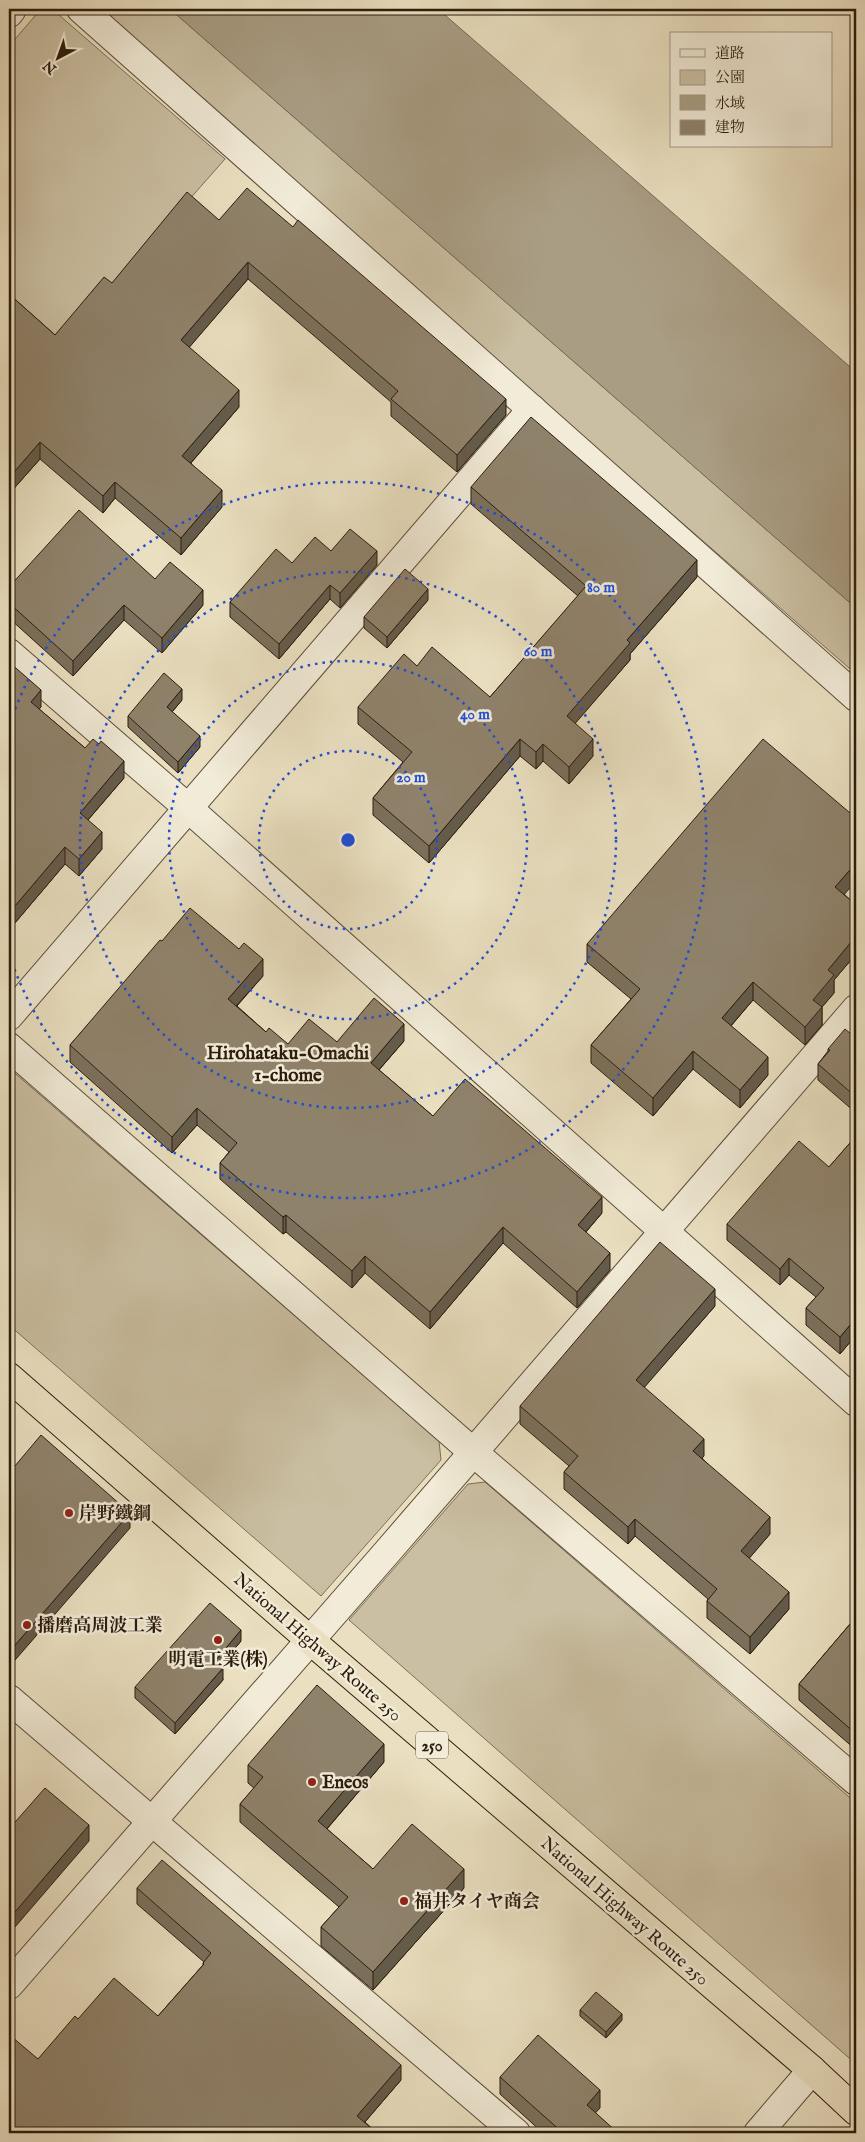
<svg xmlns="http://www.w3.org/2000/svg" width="865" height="2142" viewBox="0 0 865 2142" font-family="'IM FELL English','Noto Serif JP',serif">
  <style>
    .green { fill: #cabfa2; stroke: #7b6e58 }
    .water { fill: #a99d84; stroke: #776954 }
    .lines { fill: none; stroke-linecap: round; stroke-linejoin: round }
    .minor-casing { stroke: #5c4d3a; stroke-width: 30 }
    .trunk-casing { stroke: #2c1c0d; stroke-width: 30 }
    .minor { stroke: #f1ebd7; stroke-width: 28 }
    .trunk { stroke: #eae0c1; stroke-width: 28 }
    .wall { fill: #7b705c; stroke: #2c1c0d }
    .shaded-wall { fill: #645b4b; stroke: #2c1c0d }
    .building { fill: #8f826b; stroke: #2c1c0d }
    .ring { fill: none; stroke: #1d4ed8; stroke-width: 2.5; stroke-dasharray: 2.5 5 }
    .poi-dot { fill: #8f2418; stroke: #f1ebd7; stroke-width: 2 }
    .labels { text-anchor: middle; stroke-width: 5; stroke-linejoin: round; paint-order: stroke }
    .shield { fill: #f1ebd7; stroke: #675a4a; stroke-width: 1 }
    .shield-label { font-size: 16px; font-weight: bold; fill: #2c1c0d }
    .poi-label { font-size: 18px; font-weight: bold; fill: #2c1c0d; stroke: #f1ebd7; text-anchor: start }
    .street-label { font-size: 18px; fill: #2c1c0d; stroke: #f1ebd7 }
    .neighbourhood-label { font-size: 19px; font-weight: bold; fill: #2c1c0d; stroke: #f1ebd7 }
    .centre { fill: #1d4ed8; stroke: #f1ebd7; stroke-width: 2.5 }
    .ring-label { font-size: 15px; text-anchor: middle; font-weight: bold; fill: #1d4ed8; stroke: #f1ebd7; stroke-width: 5; stroke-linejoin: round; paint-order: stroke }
  </style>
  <rect width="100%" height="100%" fill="#eae0c1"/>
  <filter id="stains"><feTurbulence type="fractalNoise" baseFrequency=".004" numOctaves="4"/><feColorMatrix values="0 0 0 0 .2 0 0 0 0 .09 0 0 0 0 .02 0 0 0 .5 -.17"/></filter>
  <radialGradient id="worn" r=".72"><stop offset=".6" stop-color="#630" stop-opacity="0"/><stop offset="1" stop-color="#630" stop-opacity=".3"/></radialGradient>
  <g class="green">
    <polygon points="41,9 52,9 225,159 60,346 9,301 9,46"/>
    <polygon points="91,9 170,9 856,608 856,674"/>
    <polygon points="9,1068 439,1441 441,1460 321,1596 9,1325"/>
    <polygon points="485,1482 856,1803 856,2064 349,1620 468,1484"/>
  </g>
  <polygon class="water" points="170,9 438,9 856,372 856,608"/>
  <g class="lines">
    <g class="minor-casing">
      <g id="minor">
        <polyline points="81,9 856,697"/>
        <polyline points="9,13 12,9"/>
        <polyline points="9,653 188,808 856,1402"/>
        <polyline points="9,1016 532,409"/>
        <polyline points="9,1047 473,1452 856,1781"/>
        <polyline points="9,1699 516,2133"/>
        <polyline points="9,1985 388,1551 856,1009"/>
        <polyline points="758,2133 812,2070"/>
      </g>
    </g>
    <g class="trunk-casing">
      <polyline id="trunk" points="9,1377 310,1640 812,2070 856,2111"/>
    </g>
    <use href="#minor" class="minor"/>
    <use href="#trunk" class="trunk"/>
  </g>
  <g class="wall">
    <polygon points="219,220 506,415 457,472 391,416 391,402 248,279 189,347 239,407 191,463 222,507 181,555 115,498 103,513 40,459 9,494 9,294 55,335 112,283"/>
    <polygon points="471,487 697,577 630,654 630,660 575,723 593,756 569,784 543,761 536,769 520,756 429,863 373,815 373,798 403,762 358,724 358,707 417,666 490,697 578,596 471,504"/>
    <polygon points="331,551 377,565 340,608 330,599 279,659 230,617 230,602 292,563"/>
    <polygon points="155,579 203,605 162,653 124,620 73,676 9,618 9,587"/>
    <polygon points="428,600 387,648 364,628 364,617"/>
    <polygon points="9,662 41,707 39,709 85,748 124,778 88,820 102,849 79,876 65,864 9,930"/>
    <polygon points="182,700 172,712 200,747 178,773 128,727 128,716"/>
    <polygon points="844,894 856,905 856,954 834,980 834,993 822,1007 822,1025 805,1045 753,1000 731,1026 768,1075 740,1108 693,1069 653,1116 591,1063 591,1045 631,999 587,962 587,944"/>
    <polygon points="162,941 239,949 263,976 237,1006 266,1032 288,1044 404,1041 379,1070 433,1116 602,1213 586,1232 610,1270 577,1308 503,1243 430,1329 365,1273 352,1288 286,1232 283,1234 220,1179 220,1163 229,1152 197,1125 172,1153 70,1062 70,1045"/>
    <polygon points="856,1038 856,1113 818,1080 818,1064 828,1051 828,1049"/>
    <polygon points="856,1136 856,1335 840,1354 806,1325 806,1308 816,1297 789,1275 780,1285 727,1240 727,1224 829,1167"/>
    <polygon points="715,1306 644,1387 704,1456 702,1458 770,1534 749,1558 789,1609 750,1654 707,1618 707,1601 708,1599 635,1536 628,1544 564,1489 564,1472 569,1466 520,1424 520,1406"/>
    <polygon points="856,1617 856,1750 799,1700 799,1684"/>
    <polygon points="241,1641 220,1666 223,1680 175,1734 135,1698 135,1687"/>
    <polygon points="384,1762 327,1829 373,1869 464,1888 373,1990 321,1946 321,1927 339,1907 240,1822 240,1804 254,1788 248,1783 248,1765"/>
    <polygon points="137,1888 401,2080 365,2122 377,2133 9,2133 9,2041 38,2059 78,2019 158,2016 203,1965 203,1963 204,1962 137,1904"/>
    <polygon points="580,2010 622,2020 606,2038 580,2016"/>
    <polygon points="500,2077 600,2108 595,2113 618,2133 543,2133 500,2094"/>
  </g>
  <g class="shaded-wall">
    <polygon points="248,262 248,279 181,357 181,340"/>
    <polygon points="239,390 239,407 182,473 182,456"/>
    <polygon points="506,399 506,415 457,472 457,455"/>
    <polygon points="40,442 40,459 9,494 9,478"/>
    <polygon points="115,482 115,498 103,513 103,496"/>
    <polygon points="222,490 222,507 181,555 181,538"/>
    <polygon points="377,551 377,565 340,608 340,593"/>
    <polygon points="697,560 697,577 630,654 630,660 567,733 567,716 627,640"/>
    <polygon points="330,585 330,599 279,659 279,644"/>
    <polygon points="428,589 428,600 387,648 387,637"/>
    <polygon points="203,590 203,605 162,653 162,638"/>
    <polygon points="124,605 124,620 73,676 73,661"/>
    <polygon points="182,689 182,700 167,718 167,707"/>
    <polygon points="41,690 41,707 31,718 31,702"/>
    <polygon points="200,736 200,747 178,773 178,762"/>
    <polygon points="520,739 520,756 429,863 429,846"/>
    <polygon points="593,739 593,756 569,784 569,767"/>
    <polygon points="543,744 543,761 536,769 536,752"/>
    <polygon points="124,761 124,778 80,829 80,813"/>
    <polygon points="102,832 102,849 79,876 79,859"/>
    <polygon points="65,847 65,864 9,930 9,913"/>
    <polygon points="856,863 856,881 835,905 835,887"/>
    <polygon points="856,936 856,954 834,980 834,993 822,1007 822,1025 805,1045 805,1027 813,1000 828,970"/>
    <polygon points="263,959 263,976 228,1015 228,999"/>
    <polygon points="753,982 753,1000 722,1036 722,1018"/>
    <polygon points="404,1024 404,1041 371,1079 371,1063"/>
    <polygon points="693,1051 693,1069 653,1116 653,1098"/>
    <polygon points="768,1057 768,1075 740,1108 740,1090"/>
    <polygon points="197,1108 197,1125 172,1153 172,1137"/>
    <polygon points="602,1197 602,1213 578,1241 578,1225"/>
    <polygon points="286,1215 286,1232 283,1234 283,1217"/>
    <polygon points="503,1227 503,1243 430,1329 430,1312"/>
    <polygon points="610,1253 610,1270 577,1308 577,1292"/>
    <polygon points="365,1256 365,1273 352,1288 352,1271"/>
    <polygon points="789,1258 789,1275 780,1285 780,1269"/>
    <polygon points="715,1289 715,1306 636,1397 636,1380"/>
    <polygon points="856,1318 856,1335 840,1354 840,1337"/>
    <polygon points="704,1439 704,1456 693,1468 693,1451"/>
    <polygon points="130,1513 130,1528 9,1667 9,1652"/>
    <polygon points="770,1517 770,1534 741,1568 741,1551"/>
    <polygon points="635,1519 635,1536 628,1544 628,1527"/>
    <polygon points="789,1592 789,1609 750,1654 750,1637"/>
    <polygon points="241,1630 241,1641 215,1672 215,1661"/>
    <polygon points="223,1668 223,1680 175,1734 175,1723"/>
    <polygon points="384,1744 384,1762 318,1839 318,1821"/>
    <polygon points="89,1825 89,1841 9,1934 9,1919"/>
    <polygon points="464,1869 464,1888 373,1990 373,1972"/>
    <polygon points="622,2014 622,2020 606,2038 606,2032"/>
    <polygon points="401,2065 401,2080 357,2131 357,2116"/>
    <polygon points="600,2090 600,2108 587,2122 587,2105"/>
  </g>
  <g class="building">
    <polygon points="247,188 293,227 298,220 506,399 457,455 391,399 398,391 248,262 181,340 239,390 182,456 222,490 181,538 115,482 103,496 40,442 9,478 9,294 55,335 104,277 112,283 187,192 219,220"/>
    <polygon points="531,417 697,560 627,640 630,643 567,716 593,739 569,767 543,744 536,752 520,739 429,846 373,798 412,752 358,707 404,654 417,666 432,647 490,697 586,586 471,487"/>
    <polygon points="79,510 155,579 170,562 203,590 162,638 124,605 73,661 9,603 9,587"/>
    <polygon points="350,529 377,551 340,593 330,585 279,644 230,602 276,549 292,563 315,537 331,551"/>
    <polygon points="405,569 428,589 387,637 364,617"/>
    <polygon points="9,662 41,690 31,702 85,748 93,739 99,744 101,741 124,761 80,813 102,832 79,859 65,847 9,913"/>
    <polygon points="164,673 182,689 167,707 200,736 178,762 128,716"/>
    <polygon points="763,739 856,818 856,863 835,887 856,905 856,936 828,970 834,975 813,1000 822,1007 805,1027 753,982 722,1018 768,1057 740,1090 693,1051 653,1098 591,1045 640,989 587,944"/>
    <polygon points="190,908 239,949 244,943 263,959 228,999 266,1032 269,1028 288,1044 309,1019 337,1042 374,998 404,1024 371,1063 433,1116 465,1079 602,1197 578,1225 610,1253 577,1292 503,1227 430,1312 365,1256 352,1271 286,1215 283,1217 220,1163 237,1143 197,1108 172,1137 70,1045 160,940 162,941"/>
    <polygon points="845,1029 856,1038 856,1097 818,1064 830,1050 828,1049"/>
    <polygon points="856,1136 856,1318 840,1337 806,1308 824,1288 789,1258 780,1269 727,1224 799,1141 829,1167"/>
    <polygon points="660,1242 715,1289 636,1380 704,1439 693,1451 770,1517 741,1551 789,1592 750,1637 707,1601 717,1589 635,1519 628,1527 564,1472 578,1456 520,1406"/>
    <polygon points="41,1435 130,1513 9,1652 9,1473"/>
    <polygon points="210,1603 241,1630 215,1661 223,1668 175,1723 135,1687"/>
    <polygon points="856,1617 856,1734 799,1684"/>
    <polygon points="317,1685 384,1744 318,1821 373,1869 412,1824 464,1869 373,1972 321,1927 348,1897 240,1804 263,1777 248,1765"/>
    <polygon points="45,1788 89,1825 9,1919 9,1829"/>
    <polygon points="162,1860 401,2065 357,2116 377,2133 14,2133 9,2128 9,2041 12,2037 38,2059 75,2016 78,2019 114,1978 158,2016 204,1964 203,1963 211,1953 137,1888"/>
    <polygon points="596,1992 622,2014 606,2032 580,2010"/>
    <polygon points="538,2035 600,2090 587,2105 618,2133 563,2133 500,2077"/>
  </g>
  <g class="ring">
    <circle cx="348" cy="840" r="89"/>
    <circle cx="348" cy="840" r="179"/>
    <circle cx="348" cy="840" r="268"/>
    <path d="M10 723A358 358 0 1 1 10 957"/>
  </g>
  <g class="poi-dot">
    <circle cx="69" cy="1513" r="5"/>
    <circle cx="27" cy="1625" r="5"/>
    <circle cx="218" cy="1640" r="5"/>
    <circle cx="312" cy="1782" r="5"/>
    <circle cx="404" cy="1901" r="5"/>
  </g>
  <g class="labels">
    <rect class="shield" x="416" y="1731.5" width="32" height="27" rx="4"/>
    <g class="shield-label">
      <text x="432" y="1751">250</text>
    </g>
    <g class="poi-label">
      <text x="79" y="1519">岸野鐵鋼</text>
      <text x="37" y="1631">播磨高周波工業</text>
      <text x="218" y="1665" text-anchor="middle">明電工業(株)</text>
      <text x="322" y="1788">Eneos</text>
      <text x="414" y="1907">福井タイヤ商会</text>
    </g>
    <g class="street-label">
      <text transform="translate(318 1647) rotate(41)" y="6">National Highway Route 250</text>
      <text transform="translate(625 1911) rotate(41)" y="6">National Highway Route 250</text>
    </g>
    <g class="neighbourhood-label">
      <text x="288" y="1059">Hirohataku-Omachi<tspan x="288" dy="22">1-chome</tspan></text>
    </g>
  </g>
  <circle cx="348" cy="840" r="8" class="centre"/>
  <g class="ring-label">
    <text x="601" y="592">80 m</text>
    <text x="538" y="656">60 m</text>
    <text x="475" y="719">40 m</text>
    <text x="411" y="782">20 m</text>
  </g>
  <rect width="865" height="2142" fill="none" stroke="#eae0c1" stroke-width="30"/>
  <rect x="10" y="10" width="845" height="2122" fill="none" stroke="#2c1c0d" stroke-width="2.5"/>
  <rect x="15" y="15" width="835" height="2112" fill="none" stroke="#2c1c0d"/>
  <rect x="670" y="32" width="162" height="115" fill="#f1ebd7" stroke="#a29886"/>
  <rect x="680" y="49" width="25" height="8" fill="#f1ebd7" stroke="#a29886"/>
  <text x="715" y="58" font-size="15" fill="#2c1c0d">道路</text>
  <rect x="680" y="70" width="25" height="15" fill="#cabfa2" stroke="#a29886"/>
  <text x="715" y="82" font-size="15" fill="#2c1c0d">公園</text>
  <rect x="680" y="95" width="25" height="15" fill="#a99d84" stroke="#a29886"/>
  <text x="715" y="108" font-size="15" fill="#2c1c0d">水域</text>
  <rect x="680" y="120" width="25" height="15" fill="#8f826b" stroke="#a29886"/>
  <text x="715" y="132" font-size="15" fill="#2c1c0d">建物</text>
  <g transform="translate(58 58) rotate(221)" stroke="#f1ebd7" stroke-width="4" paint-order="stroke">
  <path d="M0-4L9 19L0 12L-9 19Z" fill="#2c1c0d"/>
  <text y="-8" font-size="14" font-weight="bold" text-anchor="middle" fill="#2c1c0d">N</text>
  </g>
  <rect width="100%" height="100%" filter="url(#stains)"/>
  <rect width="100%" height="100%" fill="url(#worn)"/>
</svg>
